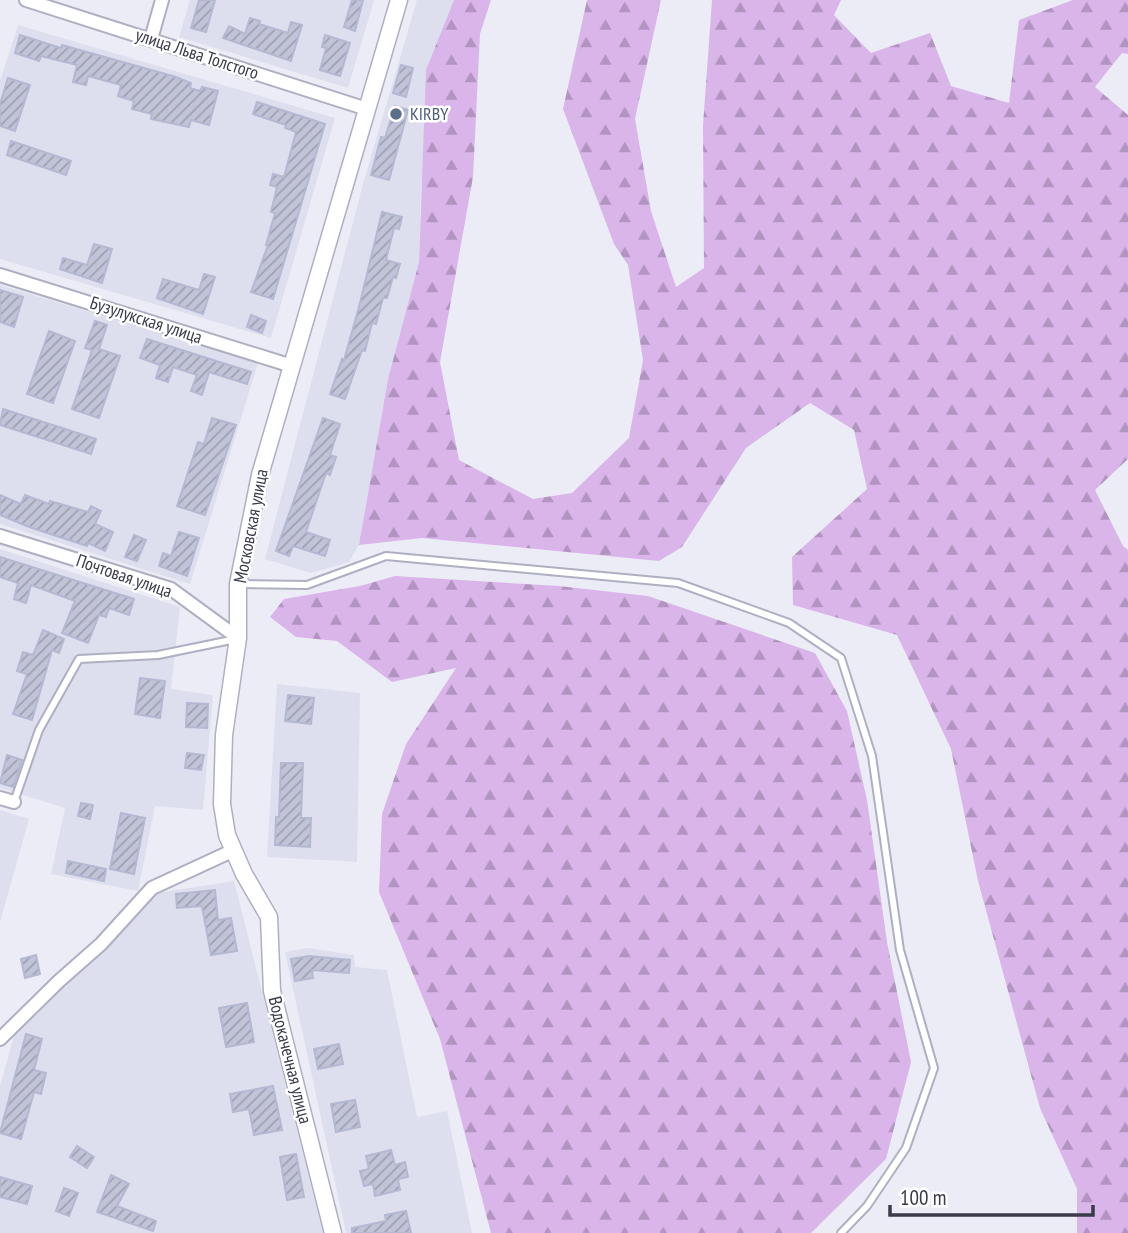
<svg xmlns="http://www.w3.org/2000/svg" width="1128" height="1233" viewBox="0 0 1128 1233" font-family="'PT Sans Narrow',sans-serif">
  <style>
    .residential { fill: #dedfee }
    .forest { fill: url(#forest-firs) }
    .building { fill: url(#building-hatch); stroke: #b4b8d3; stroke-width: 2 }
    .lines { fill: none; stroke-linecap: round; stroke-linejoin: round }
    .service-casing { stroke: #aeb0c2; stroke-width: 10 }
    .minor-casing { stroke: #aeb0c2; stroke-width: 16 }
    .tertiary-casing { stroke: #aeb0c2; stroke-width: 19 }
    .service { stroke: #fff; stroke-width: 6 }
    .minor { stroke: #fff; stroke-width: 12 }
    .tertiary { stroke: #fff; stroke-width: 16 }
    .service-dot { fill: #5c6f8a; stroke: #fff; stroke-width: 2.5 }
    .labels { text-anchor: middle; stroke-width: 5; stroke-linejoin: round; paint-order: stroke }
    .street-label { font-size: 18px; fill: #393b4b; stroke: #fff }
    .service-label { font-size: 18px; fill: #4e5e75; stroke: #fff; text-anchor: start }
  </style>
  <defs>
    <pattern id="forest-firs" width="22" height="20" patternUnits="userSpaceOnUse" patternTransform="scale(1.75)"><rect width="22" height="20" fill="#dab5ea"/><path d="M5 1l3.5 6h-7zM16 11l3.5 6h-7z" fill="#b294c0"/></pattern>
    <pattern id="building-hatch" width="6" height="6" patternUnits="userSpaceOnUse" patternTransform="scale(1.75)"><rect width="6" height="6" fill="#c1c4d8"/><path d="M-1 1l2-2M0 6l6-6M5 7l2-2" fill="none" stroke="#9ea0b1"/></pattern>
  </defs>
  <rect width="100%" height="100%" fill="#ececf6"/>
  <g class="residential">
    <polygon points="190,0 374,0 348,88 179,37"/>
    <polygon points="417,0 469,0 421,186 419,262 388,379 359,545 349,562 311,573 265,559 363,184"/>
    <polygon points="18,25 335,118 271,338 0,259 0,81"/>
    <polygon points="0,285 258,363 190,584 0,524"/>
    <polygon points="0,549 180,607 171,689 213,695 203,810 155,806 138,891 51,874 65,808 0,788"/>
    <polygon points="277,684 360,693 357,862 267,857"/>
    <polygon points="0,810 29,819 0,922"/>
    <polygon points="234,881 323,1233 0,1233 0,1086 15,1032 156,893"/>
    <polygon points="308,948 354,955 355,967 387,970 417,1117 447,1111 472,1233 346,1233 285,952"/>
  </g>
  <g class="forest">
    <polygon points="454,0 491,0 480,34 473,177 440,362 459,460 533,499 572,493 629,438 643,360 628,265 614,244 563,109 587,0 661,0 635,119 651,211 676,287 704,268 703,125 712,0 841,0 834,15 871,53 930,33 951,86 1009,103 1019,20 1073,0 1128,0 1128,54 1122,53 1095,87 1128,115 1128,459 1095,490 1123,546 1128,550 1128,1233 1077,1233 1077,1189 1040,1108 978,881 951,749 897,635 793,605 792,557 867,489 854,430 810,403 746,448 682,547 659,561 422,538 359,545 388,379 419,262 426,70"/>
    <polygon points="395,576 559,586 648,596 815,653 847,711 867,800 887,942 911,1062 886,1159 811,1233 491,1233 440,1039 379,892 382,814 406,744 456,668 392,682 337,641 296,637 270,617 284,599 360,586"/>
  </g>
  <g class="building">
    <polygon points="199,0 215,0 206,32 191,28"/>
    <polygon points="352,0 363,0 355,31 344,27"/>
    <polygon points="250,18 260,21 259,24 288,33 291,22 302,25 291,61 223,38 229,26 245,34"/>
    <polygon points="20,35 61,48 62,45 176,77 191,83 190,88 200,91 202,87 218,91 209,125 191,120 189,127 151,119 152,114 132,109 134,101 118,96 121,85 88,76 86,85 73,82 77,65 41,56 39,61 15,53"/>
    <polygon points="325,35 350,43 340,76 320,70 326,48 322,47"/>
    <polygon points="401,65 413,68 406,97 393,93"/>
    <polygon points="8,78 30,85 15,131 0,126 0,104"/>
    <polygon points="257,102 325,124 273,299 251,292 268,245 266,245 275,213 271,212 277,187 270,185 273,174 284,177 296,132 285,128 286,125 253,114"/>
    <polygon points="395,106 408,110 389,180 371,175 381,137 385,138"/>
    <polygon points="11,141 71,161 66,175 7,155"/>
    <polygon points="382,212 402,217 399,229 394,228 386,260 400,264 396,278 393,277 387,298 383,298 376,324 372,323 365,351 362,350 345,399 330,394 342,359 344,360 359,307"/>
    <polygon points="94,244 112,249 102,283 60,269 63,258 87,265"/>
    <polygon points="204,274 215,277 203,314 157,298 163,279 199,290"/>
    <polygon points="0,290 23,297 14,327 0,322"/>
    <polygon points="251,315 266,321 262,333 247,327"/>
    <polygon points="95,321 107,325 99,349 120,356 99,418 72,409 92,350 85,348"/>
    <polygon points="49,331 75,341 53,403 27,394"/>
    <polygon points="147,339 251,372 247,384 209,372 202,395 191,391 197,375 173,367 168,382 156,378 160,365 140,358"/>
    <polygon points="3,409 96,439 91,454 0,425"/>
    <polygon points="212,418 236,425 205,515 177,506 198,442 204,444"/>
    <polygon points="323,418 340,424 330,455 336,457 330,475 326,473 306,532 330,540 325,556 293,546 289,556 276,551"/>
    <polygon points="0,495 21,504 25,495 49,504 50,501 88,512 91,506 101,511 95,524 113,532 105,551 88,543 87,546 29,527 0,515"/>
    <polygon points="179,532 199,538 187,576 159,566 163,553 171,556"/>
    <polygon points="134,535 146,540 137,561 125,557"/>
    <polygon points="0,557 134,599 129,615 109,608 106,617 99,615 88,643 62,633 75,601 31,585 26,603 14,599 18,583 0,577"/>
    <polygon points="43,630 64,639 59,653 52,650 32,720 13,714 27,674 17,671 23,652 33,655"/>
    <polygon points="140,678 165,681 160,718 135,714"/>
    <polygon points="288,695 314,698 311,724 285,721"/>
    <polygon points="187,703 208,704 207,728 186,727"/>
    <polygon points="187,753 204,755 201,770 185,768"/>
    <polygon points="7,755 22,760 13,787 0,783"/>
    <polygon points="281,763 303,763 301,818 311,818 310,847 275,845 276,817 279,817"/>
    <polygon points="81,803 93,805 90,819 78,816"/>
    <polygon points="121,813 145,818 134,874 110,869"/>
    <polygon points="68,861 106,869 104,881 66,873"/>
    <polygon points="215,890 218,920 231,918 237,951 211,955 202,906 177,908 176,894"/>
    <polygon points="36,955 40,974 25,978 21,959"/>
    <polygon points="309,956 350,960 349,973 312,970 313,978 295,981 291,959"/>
    <polygon points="247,1003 254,1042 226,1047 219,1008"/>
    <polygon points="26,1034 42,1039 34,1070 46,1073 41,1094 34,1092 21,1139 0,1133"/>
    <polygon points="339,1044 343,1064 318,1069 314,1049"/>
    <polygon points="273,1086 282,1130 254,1135 249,1109 233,1112 230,1094"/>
    <polygon points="355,1100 360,1127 336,1132 331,1104"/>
    <polygon points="77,1146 94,1157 87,1168 70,1157"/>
    <polygon points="391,1150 395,1165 405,1162 408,1177 398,1179 400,1190 375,1196 373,1184 364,1186 360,1171 369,1169 366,1156"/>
    <polygon points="296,1154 304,1197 287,1200 280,1157"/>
    <polygon points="111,1175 129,1184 117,1206 156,1221 153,1231 97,1212"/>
    <polygon points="0,1177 32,1186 27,1204 0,1197"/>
    <polygon points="64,1188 78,1193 69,1216 56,1211"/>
    <polygon points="406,1211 411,1233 352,1233 352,1228 386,1221 385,1215"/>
  </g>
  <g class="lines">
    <g class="service-casing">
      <g id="service">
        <polyline points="240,584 307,585 386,556 678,583 789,623 841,658 872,756 900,950 934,1068 906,1148 867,1206 841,1233"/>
        <polyline points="14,802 39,730 79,659 158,655 236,639"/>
      </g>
    </g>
    <g class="minor-casing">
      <g id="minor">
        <polyline points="26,0 367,109"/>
        <polyline points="151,39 162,0"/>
        <polyline points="0,275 292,366"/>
        <polyline points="0,536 171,589 238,638"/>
        <polyline points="0,798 14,802"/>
        <polyline points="0,1039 59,981 101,944 152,888 232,851"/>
      </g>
    </g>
    <g class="tertiary-casing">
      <polyline id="tertiary" points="333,1233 272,991 269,917 244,874 227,835 222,804 224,735 238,638 238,584 260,475 399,0"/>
    </g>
    <use href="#service" class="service"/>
    <use href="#minor" class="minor"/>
    <use href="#tertiary" class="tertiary"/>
  </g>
  <circle class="service-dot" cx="396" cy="114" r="7"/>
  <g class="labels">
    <g class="street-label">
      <text transform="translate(197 54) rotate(18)" y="6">улица Льва Толстого</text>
      <text transform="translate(146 320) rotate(18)" y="6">Бузулукская улица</text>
      <text transform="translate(251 526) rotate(-79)" y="6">Московская улица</text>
      <text transform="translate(124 576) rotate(19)" y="6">Почтовая улица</text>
      <text transform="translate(290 1060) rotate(76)" y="6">Водокачечная улица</text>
    </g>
    <g class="service-label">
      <text x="410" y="120">KIRBY</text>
    </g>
  </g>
  <path d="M890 1205v10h203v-10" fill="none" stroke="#393b4b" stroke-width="3.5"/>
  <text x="900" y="1205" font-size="21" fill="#393b4b" stroke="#ffffff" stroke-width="5" paint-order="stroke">100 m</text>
</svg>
